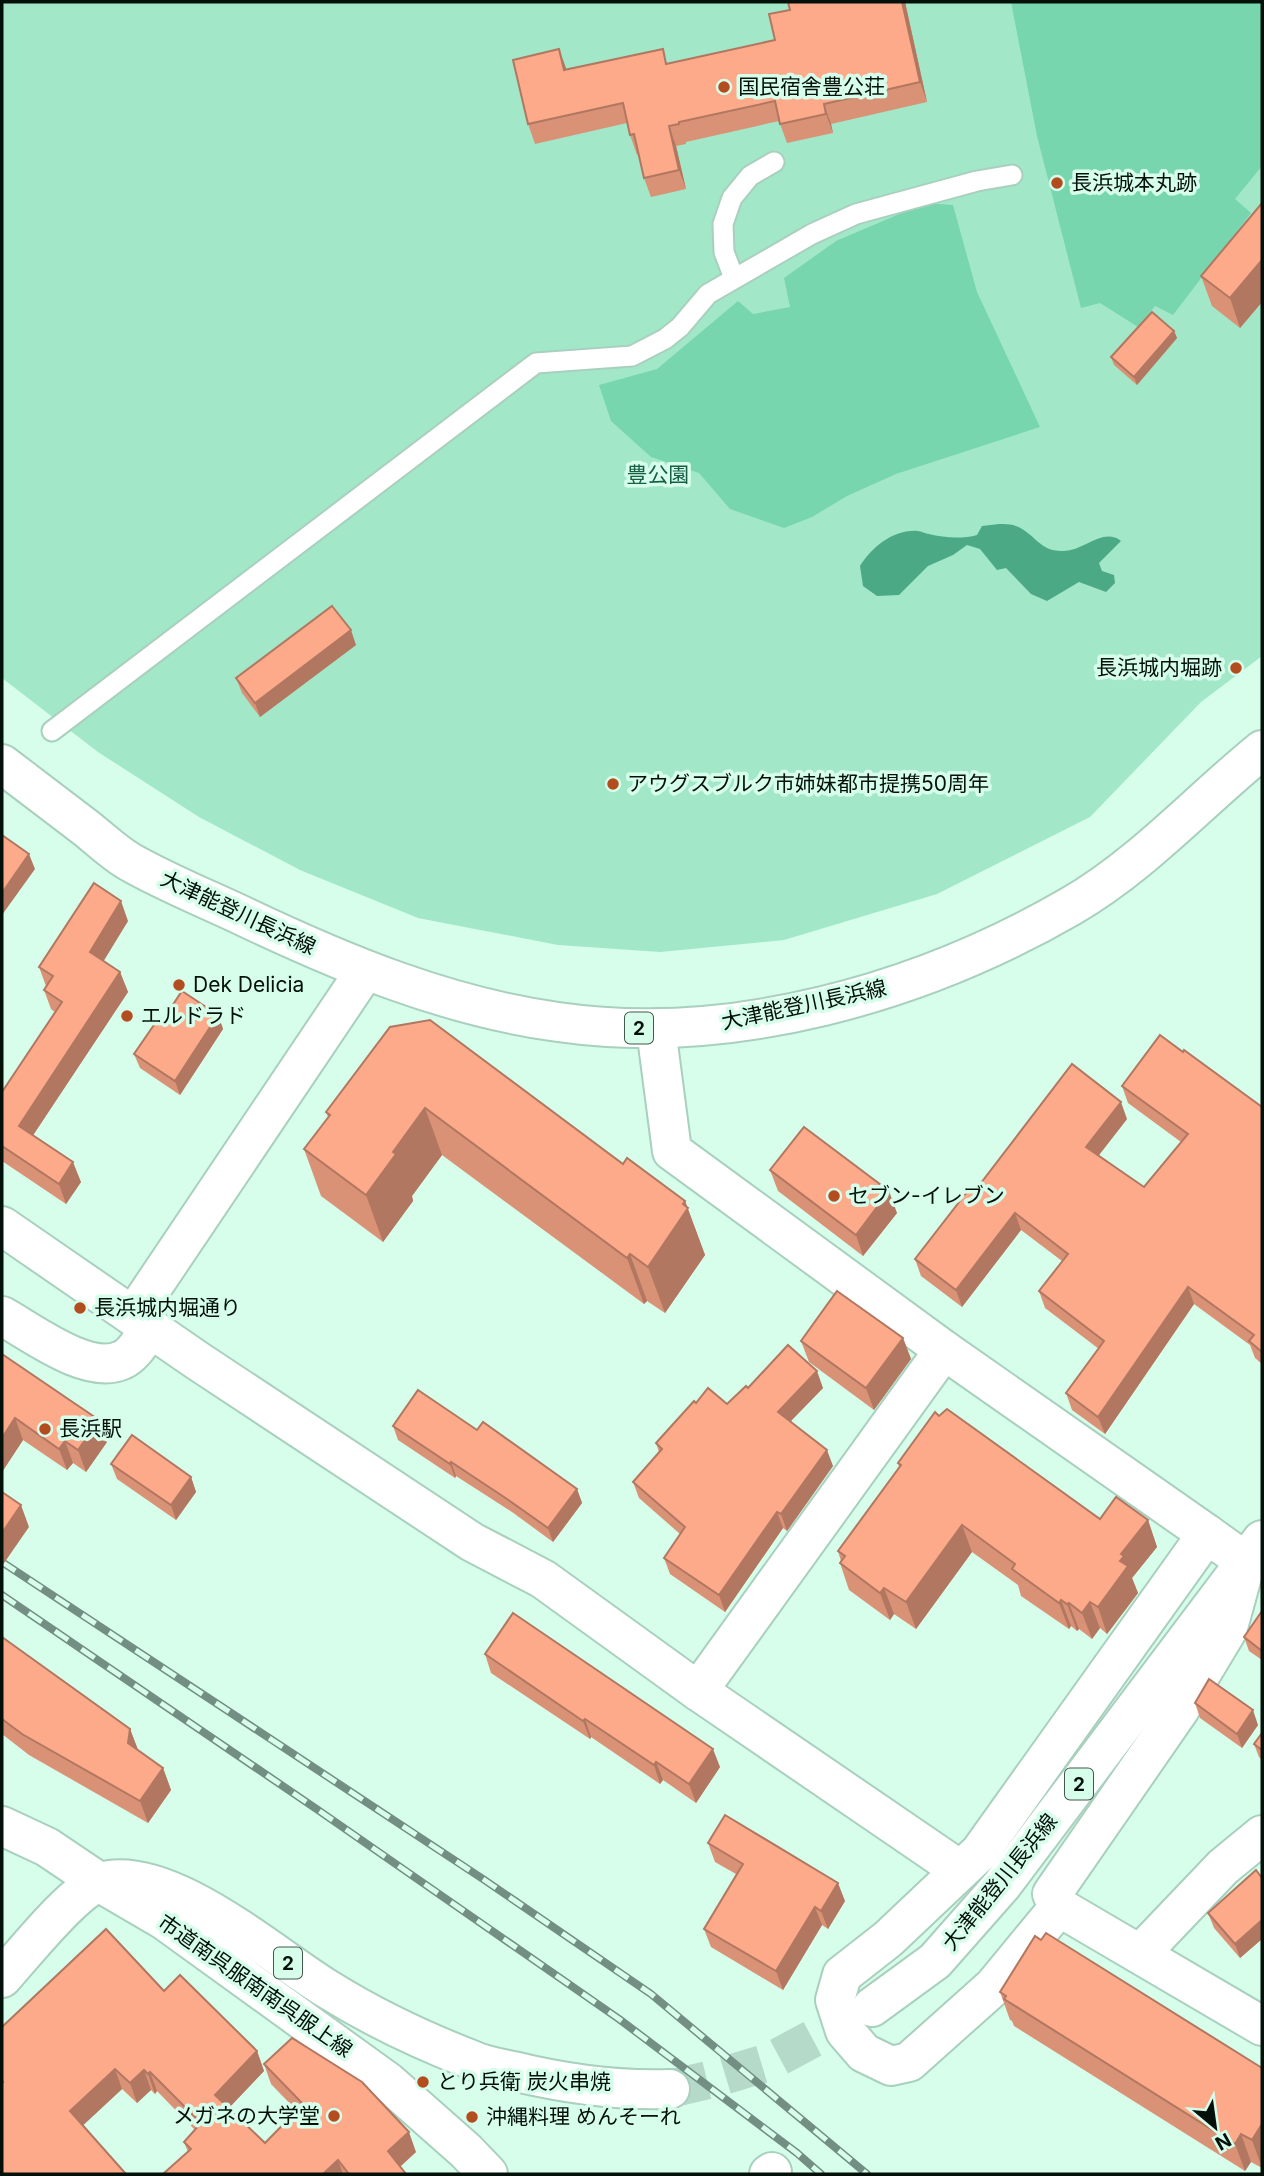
<svg xmlns="http://www.w3.org/2000/svg" width="1264" height="2176" viewBox="0 0 1264 2176" font-family="Inter,'Noto Sans JP',sans-serif">
  <style>
    .green { fill: #a2e7c8 }
    .forest { fill: #78d6af }
    .water { fill: #4baa85 }
    .lines { fill: none; stroke-linecap: round; stroke-linejoin: round }
    .primary-tunnel { stroke: #b6dac9; stroke-width: 38; stroke-dasharray: 38 19; stroke-linecap: butt }
    .service-casing { stroke: #a9d0be; stroke-width: 23 }
    .minor-casing { stroke: #a9d0be; stroke-width: 42 }
    .tertiary-casing { stroke: #a9d0be; stroke-width: 42 }
    .primary-casing { stroke: #a9d0be; stroke-width: 42 }
    .service { stroke: #fff; stroke-width: 19 }
    .minor { stroke: #fff; stroke-width: 38 }
    .tertiary { stroke: #fff; stroke-width: 38 }
    .primary { stroke: #fff; stroke-width: 38 }
    .rail-casing { stroke: #738e82; stroke-width: 8 }
    .rail { stroke: #d6feeb; stroke-width: 5; stroke-dasharray: 16; stroke-linecap: butt }
    .wall { fill: #da9277 }
    .shaded-wall { fill: #b17761 }
    .building { fill: #fdaa8a; stroke: #b17761; stroke-width: 2 }
    .poi-dot { fill: #b34d20; stroke: #d6feeb; stroke-width: 2.5 }
    .labels { text-anchor: middle; stroke-width: 7; stroke-linejoin: round; paint-order: stroke }
    .shield { fill: #d6feeb; stroke: #43584e; stroke-width: 2 }
    .shield-label { font-size: 19px; font-weight: bold; fill: #04110b }
    .poi-label { font-size: 21px; fill: #04110b; stroke: #d6feeb; text-anchor: start }
    .park-label { font-size: 21px; fill: #176046; stroke: #d6feeb }
    .street-label { font-size: 21px; fill: #04110b; stroke: #d6feeb }
  </style>
  <rect width="100%" height="100%" fill="#d6feeb"/>
  <polygon class="green" points="2,2 1262,2 1262,656 1201,702 1090,817 937,894 784,940 660,952 558,945 418,918 300,870 199,817 98,752 2,678"/>
  <g class="forest">
    <polygon points="1011,2 1262,2 1262,166 1235,199 1251,213 1173,315 1155,306 1138,327 1100,303 1081,308 1037,136"/>
    <polygon points="925,203 953,205 977,292 1040,427 896,474 847,496 812,517 784,528 730,509 699,473 651,457 611,421 599,385 657,369 738,301 753,314 790,307 784,278 836,241"/>
  </g>
  <path class="water" d="M999,524C1004,524 1011,524 1016,526C1036,534 1039,552 1064,551C1084,551 1103,527 1121,541L1099,563L1102,571L1114,575L1115,583L1106,592L1079,582L1047,601L1031,594L1006,568L997,570L980,549L967,545L953,555L928,566L899,595L877,596L863,586L860,566C872,547 894,529 918,531C921,531 926,534 929,534C944,538 963,539 977,535L982,526Z"/>
  <g class="lines">
    <polyline class="primary-tunnel" points="670,2089 716,2078 769,2062 870,2008"/>
    <g class="service-casing">
      <g id="service">
        <polyline points="734,278 724,252 723,224 732,198 750,176 774,162"/>
        <polyline points="52,731 536,363 632,356 665,339 680,327 708,294 812,234 856,214 977,181 1012,175"/>
      </g>
    </g>
    <g class="minor-casing">
      <g id="minor">
        <polyline points="656,1029 672,1151 944,1350 1207,1534"/>
        <path d="M2,1316C31,1332 88,1376 122,1360C134,1355 143,1338 151,1327"/>
        <polyline points="698,1691 944,1350"/>
        <polyline points="99,1882 164,1920 388,2082 466,2151 488,2174"/>
        <polyline points="1059,1907 1052,1894 1180,1709 1227,1631 1246,1562 1207,1534 980,1852 888,1939 842,1975 835,2000 845,2031 864,2053 891,2066 909,2062 993,1987 1059,1907 1262,2026"/>
        <polyline points="1140,1954 1223,1867 1262,1835"/>
        <polyline points="769,2174 772,2172"/>
      </g>
    </g>
    <g class="tertiary-casing">
      <g id="tertiary">
        <polyline points="2,1226 198,1361 472,1542 543,1579 698,1691 960,1870"/>
        <polyline points="133,1316 365,971"/>
        <polyline points="2,1826 47,1847 99,1882"/>
      </g>
    </g>
    <g class="primary-casing">
      <g id="primary">
        <path d="M2,764C30,785 58,807 86,828C100,839 114,853 130,862C167,883 207,899 245,917C344,964 448,1007 558,1022C732,1047 921,993 1071,906C1142,865 1199,801 1262,750"/>
        <path d="M2,1978C23,1955 73,1891 100,1882C166,1861 274,1957 329,1990C374,2018 423,2041 472,2060C485,2066 499,2068 513,2071C566,2084 615,2091 670,2089"/>
        <polyline points="872,2007 935,1961 1002,1885 1262,1540"/>
      </g>
    </g>
    <use href="#service" class="service"/>
    <use href="#minor" class="minor"/>
    <use href="#tertiary" class="tertiary"/>
    <use href="#primary" class="primary"/>
    <g class="rail-casing">
      <g id="rail">
        <polyline points="2,1562 483,1879 651,1994 867,2174"/>
        <polyline points="2,1595 318,1810 619,2019 797,2153 821,2174"/>
      </g>
    </g>
    <use href="#rail" class="rail"/>
  </g>
  <g class="wall">
    <polygon points="905,2 927,102 831,124 833,133 787,143 779,121 686,142 686,144 676,146 686,189 651,197 644,178 639,154 637,155 630,135 627,123 535,144 528,124 566,70 668,64 775,40"/>
    <polygon points="1262,203 1262,302 1240,328 1212,306 1201,276"/>
    <polygon points="1174,331 1177,338 1137,385 1114,365 1111,357"/>
    <polygon points="356,645 260,717 242,693 236,678"/>
    <polygon points="128,921 103,961 120,972 128,992 33,1135 81,1182 66,1204 2,1161 2,1092 56,1013 51,1009 44,990 46,986 39,967"/>
    <polygon points="218,1015 223,1029 180,1095 140,1068 134,1054 160,1024"/>
    <polygon points="390,1027 685,1201 705,1255 665,1313 647,1301 644,1304 442,1155 412,1196 413,1201 383,1242 321,1196 304,1149 328,1117 326,1112"/>
    <polygon points="1122,1086 1262,1107 1262,1364 1255,1358 1250,1345 1194,1304 1105,1434 1072,1410 1066,1393 1099,1349 1045,1308 1039,1291 1062,1261 1021,1230 962,1307 921,1276 915,1259 974,1192 1127,1119 1099,1155 1144,1187 1181,1142 1128,1103"/>
    <polygon points="770,1170 897,1213 863,1256 778,1191"/>
    <polygon points="903,1338 911,1359 874,1410 809,1362 801,1341"/>
    <polygon points="2,1354 99,1420 107,1442 86,1472 73,1463 67,1470 23,1440 2,1472"/>
    <polygon points="748,1388 823,1388 791,1421 833,1466 787,1531 783,1528 725,1612 670,1574 664,1558 680,1534 639,1498 633,1482 659,1452 656,1443 696,1403 727,1404"/>
    <polygon points="393,1426 477,1430 577,1489 582,1503 553,1542 512,1512 456,1476 455,1478 398,1440"/>
    <polygon points="898,1463 1100,1519 1148,1520 1157,1547 1132,1578 1138,1593 1107,1634 1100,1628 1092,1639 1079,1629 1077,1631 1071,1626 1069,1629 1021,1596 1018,1585 972,1552 916,1629 894,1614 890,1620 849,1590 840,1563 841,1561 838,1551 899,1467"/>
    <polygon points="111,1464 191,1477 196,1492 176,1520 117,1479"/>
    <polygon points="1262,1611 1262,1660 1249,1651 1244,1637"/>
    <polygon points="2,1637 130,1729 138,1750 163,1768 171,1790 148,1823 29,1755 2,1734"/>
    <polygon points="485,1654 720,1767 696,1803 663,1780 660,1784 591,1737 590,1739 491,1673"/>
    <polygon points="1195,1703 1258,1725 1242,1748 1200,1718"/>
    <polygon points="1262,1733 1262,1760 1259,1757 1254,1744"/>
    <polygon points="708,1843 845,1901 828,1929 822,1925 783,1990 711,1947 704,1929 736,1874 715,1862"/>
    <polygon points="1262,1878 1262,1939 1240,1958 1214,1928 1208,1913"/>
    <polygon points="164,1991 257,2051 264,2071 229,2108 265,2143 297,2111 271,2084 264,2064 416,2152 400,2167 406,2174 163,2174 188,2152 184,2142 195,2130 157,2091 155,2094 151,2090 137,2103 122,2089 83,2125 2,2174 2,2027"/>
    <polygon points="1000,1992 1262,2068 1262,2168 1251,2162 1245,2171 1014,2026 1012,2021 1010,2020"/>
  </g>
  <g class="shaded-wall">
    <polygon points="902,2 905,2 927,102 920,82"/>
    <polygon points="559,49 566,68 571,90 564,70"/>
    <polygon points="824,104 831,124 833,133 826,114"/>
    <polygon points="669,126 676,146 686,189 679,170"/>
    <polygon points="1262,260 1262,302 1240,328 1230,298"/>
    <polygon points="1174,331 1177,338 1137,385 1134,377"/>
    <polygon points="351,630 356,645 260,717 255,703"/>
    <polygon points="29,854 35,869 2,915 2,893"/>
    <polygon points="121,901 128,921 97,972 90,952"/>
    <polygon points="120,972 128,992 26,1146 19,1126"/>
    <polygon points="218,1015 223,1029 180,1095 175,1081"/>
    <polygon points="1121,1102 1127,1119 1092,1164 1086,1147"/>
    <polygon points="425,1108 442,1155 412,1196 413,1201 383,1242 366,1195 393,1152"/>
    <polygon points="73,1162 81,1182 66,1204 59,1184"/>
    <polygon points="889,1191 897,1213 863,1256 856,1235"/>
    <polygon points="685,1201 705,1255 665,1313 648,1267"/>
    <polygon points="1015,1213 1021,1230 962,1307 956,1290"/>
    <polygon points="630,1254 647,1301 644,1304 627,1258"/>
    <polygon points="1188,1287 1194,1304 1105,1434 1098,1417"/>
    <polygon points="903,1338 911,1359 874,1410 866,1388"/>
    <polygon points="817,1371 823,1388 784,1428 778,1412"/>
    <polygon points="15,1418 23,1440 2,1472 2,1438"/>
    <polygon points="99,1420 107,1442 86,1472 78,1450"/>
    <polygon points="65,1441 73,1463 67,1470 59,1449"/>
    <polygon points="827,1450 833,1466 787,1531 781,1514"/>
    <polygon points="451,1462 456,1476 455,1478 450,1464"/>
    <polygon points="191,1477 196,1492 176,1520 171,1505"/>
    <polygon points="577,1489 582,1503 553,1542 548,1528"/>
    <polygon points="21,1505 29,1527 2,1566 2,1533"/>
    <polygon points="777,1512 783,1528 725,1612 719,1595"/>
    <polygon points="1148,1520 1157,1547 1132,1578 1138,1593 1107,1634 1098,1607 1120,1561 1121,1554"/>
    <polygon points="962,1525 972,1552 916,1629 906,1602"/>
    <polygon points="884,1588 894,1614 890,1620 880,1593"/>
    <polygon points="1061,1600 1071,1626 1069,1629 1059,1603"/>
    <polygon points="1090,1602 1100,1628 1092,1639 1082,1613"/>
    <polygon points="1069,1603 1079,1629 1077,1631 1067,1604"/>
    <polygon points="1253,1710 1258,1725 1242,1748 1237,1734"/>
    <polygon points="585,1719 591,1737 590,1739 583,1721"/>
    <polygon points="130,1729 138,1750 128,1743"/>
    <polygon points="713,1749 720,1767 696,1803 689,1784"/>
    <polygon points="656,1762 663,1780 660,1784 654,1765"/>
    <polygon points="163,1768 171,1790 148,1823 140,1801"/>
    <polygon points="838,1883 845,1901 828,1929 821,1911"/>
    <polygon points="815,1907 822,1925 783,1990 776,1971"/>
    <polygon points="1262,1920 1262,1939 1240,1958 1235,1944"/>
    <polygon points="257,2051 264,2071 222,2115 215,2095"/>
    <polygon points="115,2069 122,2089 77,2131 70,2111"/>
    <polygon points="144,2070 151,2090 137,2103 130,2083"/>
    <polygon points="150,2072 157,2091 155,2094 148,2074"/>
    <polygon points="1262,2124 1262,2168 1252,2140"/>
    <polygon points="409,2132 416,2152 395,2171 388,2151"/>
    <polygon points="1241,2134 1251,2162 1245,2171 1235,2144"/>
    <polygon points="338,2160 343,2174 323,2174"/>
  </g>
  <g class="building">
    <polygon points="788,2 902,2 920,82 824,104 826,114 780,124 775,101 679,122 679,124 669,126 679,170 644,178 634,134 630,135 623,103 528,124 513,60 559,49 564,70 663,49 666,64 775,40 769,14 790,10"/>
    <polygon points="1262,203 1262,260 1230,298 1201,276"/>
    <polygon points="1152,312 1174,331 1134,377 1111,357"/>
    <polygon points="332,606 351,630 255,703 236,678"/>
    <polygon points="2,835 29,854 2,893"/>
    <polygon points="94,883 121,901 90,952 120,972 19,1126 73,1162 59,1184 2,1146 2,1092 62,1002 44,990 53,976 39,967"/>
    <polygon points="182,991 218,1015 175,1081 134,1054 156,1022 160,1024"/>
    <polygon points="430,1020 623,1164 627,1158 685,1201 683,1204 688,1208 648,1267 630,1254 627,1258 425,1108 393,1152 396,1154 366,1195 304,1149 330,1115 326,1112 390,1027"/>
    <polygon points="1160,1035 1183,1052 1184,1050 1262,1107 1262,1352 1249,1341 1254,1335 1188,1287 1098,1417 1066,1393 1104,1341 1039,1291 1068,1254 1015,1213 956,1290 915,1259 970,1188 974,1192 1072,1064 1121,1102 1086,1147 1144,1187 1188,1134 1122,1086"/>
    <polygon points="804,1127 889,1191 856,1235 770,1170"/>
    <polygon points="837,1291 903,1338 866,1388 801,1341"/>
    <polygon points="788,1345 817,1371 778,1412 827,1450 781,1514 777,1512 719,1595 664,1558 685,1527 633,1482 662,1449 656,1443 694,1401 696,1403 708,1388 727,1404 746,1386 748,1388"/>
    <polygon points="2,1354 99,1420 78,1450 65,1441 59,1449 15,1418 2,1438"/>
    <polygon points="418,1390 477,1430 483,1422 577,1489 548,1528 507,1499 451,1462 450,1464 393,1426"/>
    <polygon points="947,1409 1100,1519 1116,1497 1148,1520 1121,1554 1124,1556 1120,1561 1128,1566 1098,1607 1090,1602 1082,1613 1069,1603 1067,1604 1061,1600 1059,1603 1012,1569 1015,1564 962,1525 906,1602 884,1588 880,1593 840,1563 845,1556 838,1551 901,1465 898,1463 935,1412 939,1416"/>
    <polygon points="132,1435 191,1477 171,1505 111,1464"/>
    <polygon points="2,1492 21,1505 2,1533"/>
    <polygon points="1262,1611 1262,1651 1244,1637"/>
    <polygon points="513,1613 713,1749 689,1784 656,1762 654,1765 585,1719 583,1721 485,1654"/>
    <polygon points="2,1637 130,1729 128,1743 163,1768 140,1801 22,1734 2,1719"/>
    <polygon points="1209,1679 1253,1710 1237,1734 1195,1703"/>
    <polygon points="1262,1733 1262,1750 1254,1744"/>
    <polygon points="725,1815 838,1883 821,1911 815,1907 776,1971 704,1929 743,1864 708,1843"/>
    <polygon points="1256,1870 1262,1878 1262,1920 1235,1944 1208,1913"/>
    <polygon points="106,1929 164,1991 180,1975 257,2051 215,2095 265,2143 303,2104 264,2064 292,2038 362,2082 409,2132 388,2151 406,2174 349,2174 338,2160 323,2174 163,2174 191,2149 184,2142 201,2123 150,2072 148,2074 144,2070 130,2083 115,2069 70,2111 126,2174 2,2174 2,2083 3,2082 2,2081 2,2027"/>
    <polygon points="1046,1933 1262,2068 1262,2124 1252,2140 1241,2134 1235,2144 1004,1999 1006,1996 1000,1992 1035,1936 1041,1940"/>
  </g>
  <g class="poi-dot">
    <circle cx="724" cy="87" r="7"/>
    <circle cx="1057" cy="183" r="7"/>
    <circle cx="1236" cy="668" r="7"/>
    <circle cx="613" cy="784" r="7"/>
    <circle cx="179" cy="985" r="7"/>
    <circle cx="127" cy="1016" r="7"/>
    <circle cx="834" cy="1196" r="7"/>
    <circle cx="80" cy="1308" r="7"/>
    <circle cx="45" cy="1429" r="7"/>
    <circle cx="423" cy="2082" r="7"/>
    <circle cx="334" cy="2116" r="7"/>
    <circle cx="472" cy="2117" r="7"/>
  </g>
  <g class="labels">
    <g class="shield">
      <rect x="625" y="1012.5" width="28" height="31" rx="5"/>
      <rect x="1065" y="1768.5" width="28" height="31" rx="5"/>
      <rect x="274" y="1947.5" width="28" height="31" rx="5"/>
    </g>
    <g class="shield-label">
      <text x="639" y="1035">2</text>
      <text x="1079" y="1791">2</text>
      <text x="288" y="1970">2</text>
    </g>
    <g class="poi-label">
      <text x="738" y="94">国民宿舎豊公荘</text>
      <text x="1071" y="190">長浜城本丸跡</text>
      <text x="1222" y="675" text-anchor="end">長浜城内堀跡</text>
      <text x="627" y="791">アウグスブルク市姉妹都市提携50周年</text>
      <text x="193" y="992">Dek Delicia</text>
      <text x="141" y="1023">エルドラド</text>
      <text x="848" y="1203">セブン-イレブン</text>
      <text x="94" y="1315">長浜城内堀通り</text>
      <text x="59" y="1436">長浜駅</text>
      <text x="437" y="2089">とり兵衛 炭火串焼</text>
      <text x="320" y="2123" text-anchor="end">メガネの大学堂</text>
      <text x="486" y="2124">沖縄料理 めんそーれ</text>
    </g>
    <g class="park-label">
      <text x="658" y="482">豊公園</text>
    </g>
    <g class="street-label">
      <text transform="translate(238 913) rotate(25)" y="7">大津能登川長浜線</text>
      <text transform="translate(804 1005) rotate(-12)" y="7">大津能登川長浜線</text>
      <text transform="translate(1000 1882) rotate(-51)" y="7">大津能登川長浜線</text>
      <text transform="translate(255 1986) rotate(35)" y="7">市道南呉服南南呉服上線</text>
    </g>
  </g>
  <rect width="1264" height="2176" fill="none" stroke="#04110b" stroke-width="7"/>
  <g transform="translate(1215 2127) rotate(151)" stroke="#d6feeb" stroke-width="5" paint-order="stroke">
  <path d="M0-5L12 26L0 18L-12 26Z" fill="#04110b"/>
  <text y="-10" font-size="19" font-weight="bold" text-anchor="middle" fill="#04110b">N</text>
  </g>
</svg>
